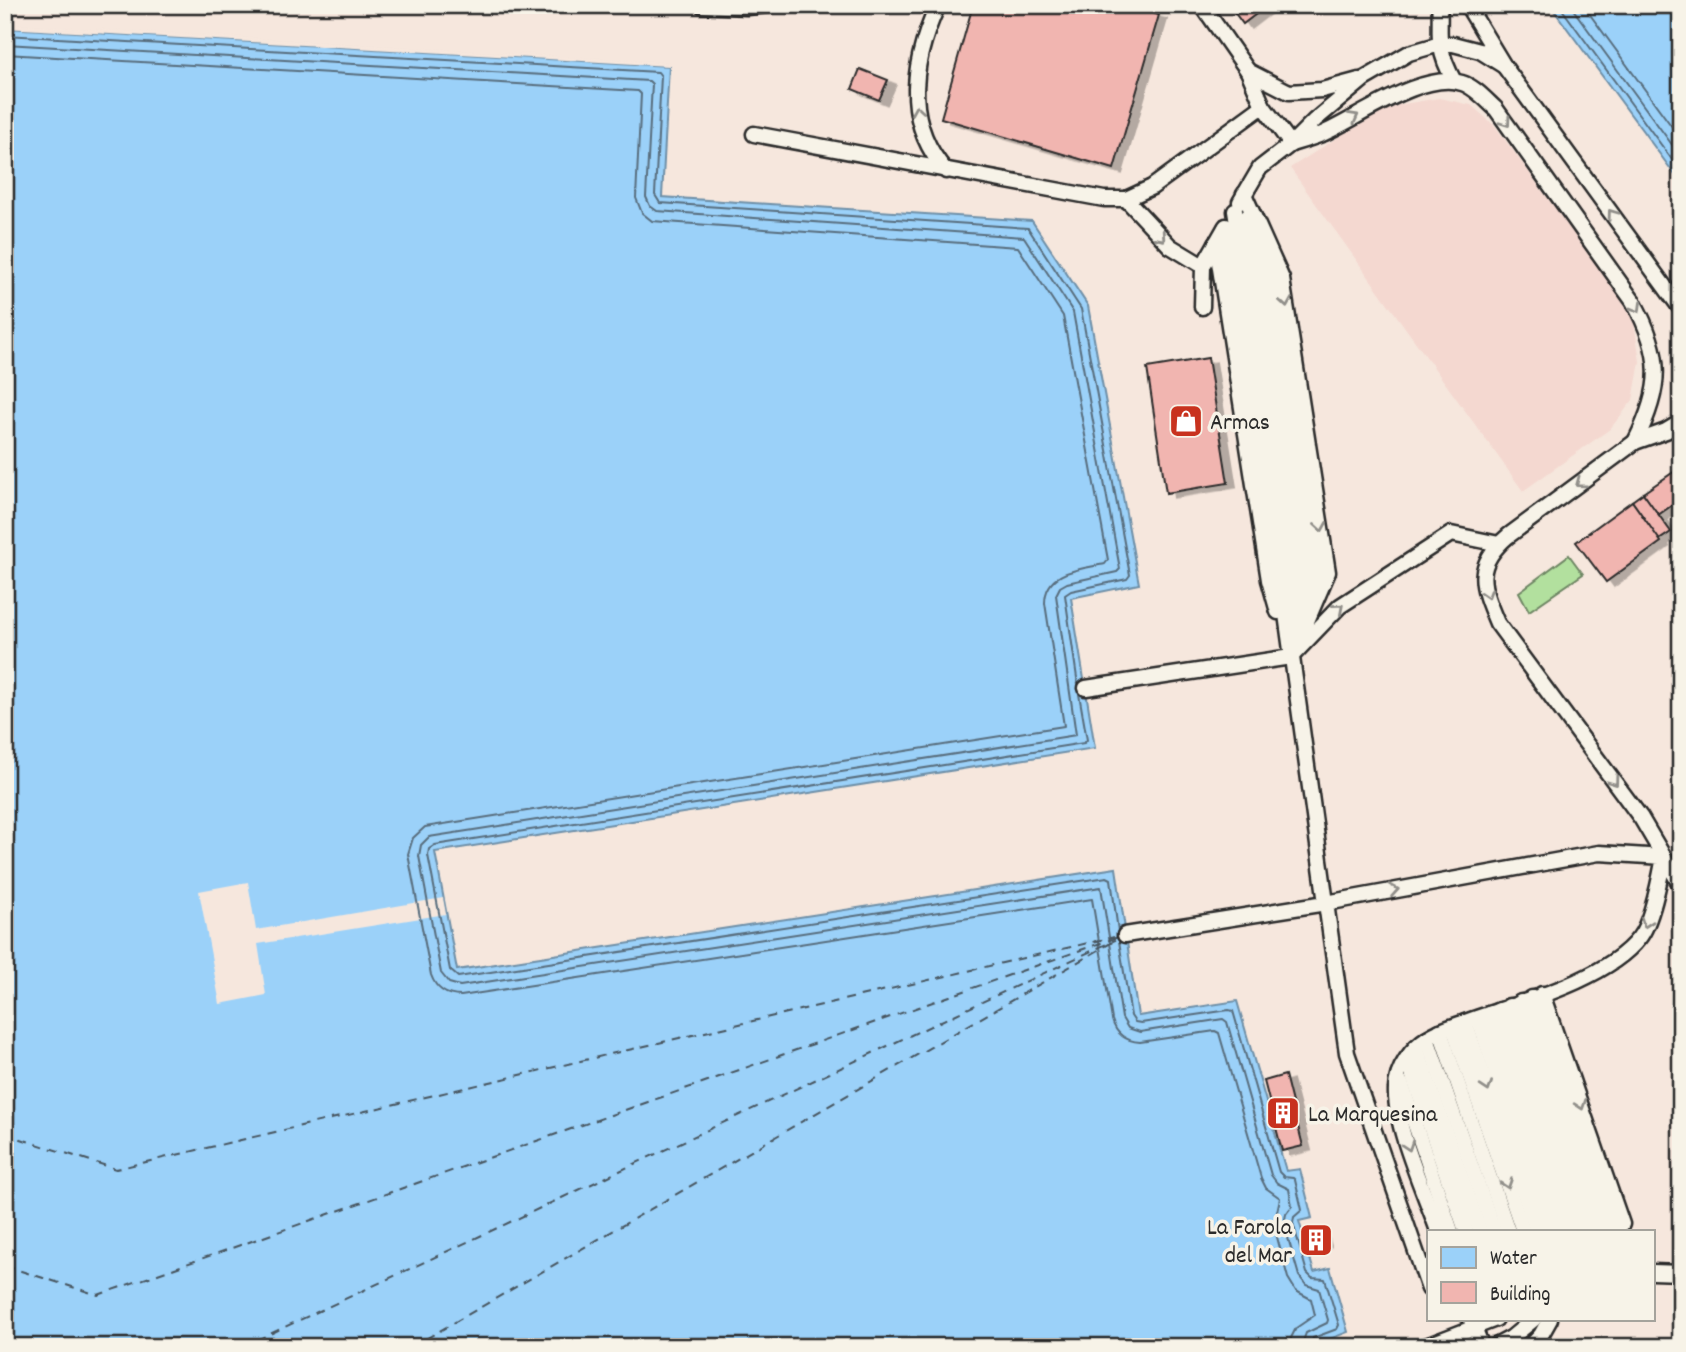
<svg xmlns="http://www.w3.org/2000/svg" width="1686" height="1352" viewBox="0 0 1686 1352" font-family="Dekko,sans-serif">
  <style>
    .built { fill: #f4d8d0 }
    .green { fill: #b2e09e; stroke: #6e8664; stroke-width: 2 }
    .water { fill: #9bd1f9; stroke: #6e8fa7; stroke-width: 2 }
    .pier { fill: #f6e7dd }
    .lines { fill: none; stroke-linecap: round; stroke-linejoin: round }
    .shore { stroke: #586d7d; stroke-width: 2 }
    .ferry { stroke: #47545e; stroke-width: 2; stroke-dasharray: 9 7; stroke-linecap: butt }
    .building { fill: #f1b5b0; stroke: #2b2b2b; stroke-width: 2; filter: url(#shadow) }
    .lane-casing { stroke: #2b2b2b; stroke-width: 19 }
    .lane { stroke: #f7f3e8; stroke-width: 14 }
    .oneway { stroke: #918f8a }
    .labels { text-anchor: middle; stroke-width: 7; stroke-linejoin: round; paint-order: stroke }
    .poi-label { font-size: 24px; fill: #2b2b2b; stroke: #f7f3e8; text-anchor: start }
  </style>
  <defs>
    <filter id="shadow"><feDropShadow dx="8" dy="4.5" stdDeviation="0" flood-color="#0004"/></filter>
  </defs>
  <rect width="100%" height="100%" fill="#f6e7dd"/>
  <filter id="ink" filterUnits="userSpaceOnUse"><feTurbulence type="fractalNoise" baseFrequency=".0143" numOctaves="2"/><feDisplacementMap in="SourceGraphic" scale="14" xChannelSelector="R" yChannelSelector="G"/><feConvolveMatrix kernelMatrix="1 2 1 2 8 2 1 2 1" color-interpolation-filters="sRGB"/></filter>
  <g filter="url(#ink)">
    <polygon class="built" points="1439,98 1471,105 1495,126 1615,290 1634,321 1640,362 1633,400 1610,429 1523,491 1290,168 1365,120 1398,105"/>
    <polygon class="green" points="1569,555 1583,574 1529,611 1519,592"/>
    <g class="water">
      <polygon points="1550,5 1681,5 1681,183"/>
      <polygon points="5,28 669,66 662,197 1032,221 1088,306 1139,584 1071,598 1095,748 435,852 457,970 1116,868 1138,1016 1237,1001 1286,1171 1300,1169 1312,1218 1299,1221 1314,1272 1330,1268 1348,1332 1309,1347 5,1347"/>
    </g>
    <g class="pier">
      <polygon points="5,24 669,63 669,66 5,28"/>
      <polygon points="248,882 256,930 443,898 446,914 258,944 266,995 220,1004 199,891"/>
    </g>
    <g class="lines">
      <g class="shore">
        <polyline points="1559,5 1681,172"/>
        <polyline points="1570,5 1681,157"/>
        <polyline points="1583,5 1681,139"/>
        <polyline points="5,35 658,72 661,76 655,195 660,203 1028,228 1081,309 1130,575 1127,579 1071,591 1065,595 1078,685"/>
        <polyline points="5,44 649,81 652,84 646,197 650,206 657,211 1024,237 1073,312 1120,569 1117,572 1067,583 1060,587 1056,595 1076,735 429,837 421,845 419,856 441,973 449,983 460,986 1101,887 1122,1018 1128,1028 1140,1032 1223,1019 1227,1022 1271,1175 1277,1183 1289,1189 1292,1206 1286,1214 1284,1224 1299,1276 1306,1285 1319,1289 1328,1320 1327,1323 1306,1333 1301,1347"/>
        <path d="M5,54L638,91L641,94L636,198L642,213L652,221L1018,247L1063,316L1108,560L1105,564C1081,569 1045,570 1045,603L1064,726L425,827L413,838L408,854L431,975C436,989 446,996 461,996L1092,899L1112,1020C1116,1034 1125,1041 1140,1042L1215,1031L1219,1033L1261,1178L1266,1188L1280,1198L1274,1226L1288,1278L1296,1291L1311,1299L1315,1315L1296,1328L1291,1338L1290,1347"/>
        <polyline points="1079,694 1087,740 1084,743 435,845 429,849 428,855 450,970 458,977 1107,877 1111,879 1118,931"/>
        <polyline points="1119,941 1131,1016 1135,1022 1141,1023 1229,1010 1233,1011 1279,1172 1284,1177 1293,1178 1295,1180 1302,1210 1294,1217 1293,1223 1307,1273 1312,1278 1325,1279 1339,1325 1337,1329 1313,1338 1310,1347"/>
      </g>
      <g class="ferry">
        <polyline points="5,1134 116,1169 1114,937"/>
        <polyline points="5,1266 98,1295 1118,937"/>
        <polyline points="242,1347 1115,940"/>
        <polyline points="412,1347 1121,937"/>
      </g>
    </g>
    <g class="building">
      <polygon points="973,5 1124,5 1159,15 1114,169 941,118"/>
      <polygon points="1229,5 1268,5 1243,24"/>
      <polygon points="860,69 888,80 879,100 852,89"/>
      <polygon points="1208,358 1228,483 1166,493 1147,368"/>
      <polygon points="1681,467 1681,499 1658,515 1643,493"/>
      <polygon points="1643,493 1671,532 1659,540 1632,501"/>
      <polygon points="1632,501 1661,542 1606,582 1576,542"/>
      <polygon points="1285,1075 1303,1146 1282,1151 1264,1081"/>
      <polygon points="1315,1232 1321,1234 1323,1242 1317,1247 1310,1244 1308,1237"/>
    </g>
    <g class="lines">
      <g class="lane-casing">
        <g id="lane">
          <polyline points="702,5 747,7 769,5"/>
          <path d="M938,5C912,61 903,122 946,171"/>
          <polyline points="1202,5 1248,71 1263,106 1291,144"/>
          <path d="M1439,5C1441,19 1438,34 1441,47C1443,60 1448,70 1454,81"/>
          <polyline points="1467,5 1504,66 1681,309"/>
          <polyline points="1248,71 1289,92 1322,90 1359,80"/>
          <polyline points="754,134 1104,199 1126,199 1152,187 1263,106"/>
          <path d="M1291,144C1301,141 1312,138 1322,134C1357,119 1423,70 1462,83C1475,87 1486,100 1496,109L1633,301C1663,355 1663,387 1635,442"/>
          <polyline points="1244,194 1282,279 1328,572 1292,656"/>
          <polyline points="1126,199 1170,246 1203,266"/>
          <polyline points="1240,202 1260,168 1291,144 1315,120 1364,79 1409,53 1440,44 1453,44 1480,51 1504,66"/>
          <polyline points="1235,211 1292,577 1292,603"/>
          <polyline points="1248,216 1304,576 1294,639"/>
          <polyline points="1216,243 1269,580 1278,612"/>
          <polyline points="1261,250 1270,280 1316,574 1308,599"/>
          <polyline points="1202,307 1203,266 1226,226"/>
          <path d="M1681,422L1666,431L1635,442L1508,536C1473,566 1481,585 1497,623L1641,818L1681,886"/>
          <polyline points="1086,688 1291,657 1340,606 1451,534 1499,544"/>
          <polyline points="1125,935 1326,903 1281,578 1225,228"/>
          <polyline points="1542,994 1622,1224 1602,1231"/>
          <polyline points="1532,998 1610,1229"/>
          <polyline points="1521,1002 1598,1231"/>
          <polyline points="1509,1006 1587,1231"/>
          <polyline points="1499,1010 1576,1231"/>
          <polyline points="1489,1014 1562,1231"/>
          <polyline points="1478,1018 1550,1231"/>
          <polyline points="1465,1022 1537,1231"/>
          <polyline points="1453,1027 1523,1231"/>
          <polyline points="1440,1031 1508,1231"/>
          <polyline points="1427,1038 1494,1231"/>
          <polyline points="1416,1047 1480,1231"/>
          <polyline points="1407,1059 1466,1231"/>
          <polyline points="1401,1083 1451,1231"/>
          <polyline points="1653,1272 1681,1273"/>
          <path d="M1429,1289L1347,1053L1326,903L1599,853L1664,857C1660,878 1652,922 1639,938C1607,980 1518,1003 1468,1021C1455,1026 1441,1029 1429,1037C1412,1047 1396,1069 1396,1089C1394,1127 1425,1193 1438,1231"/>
          <polyline points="1471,1320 1482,1347"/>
          <polyline points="1423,1347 1496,1319"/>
          <polyline points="1494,1347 1511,1338 1534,1319"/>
          <polyline points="1530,1347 1541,1335 1550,1319"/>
        </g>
      </g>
      <use href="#lane" class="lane"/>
    </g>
    <defs><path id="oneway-chevron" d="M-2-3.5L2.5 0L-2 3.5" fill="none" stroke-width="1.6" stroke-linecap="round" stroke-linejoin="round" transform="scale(1.75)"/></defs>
    <g class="oneway">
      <use href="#oneway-chevron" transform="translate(917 110) rotate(-99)"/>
      <use href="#oneway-chevron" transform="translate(1354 117) rotate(-29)"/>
      <use href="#oneway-chevron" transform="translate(1506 122) rotate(54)"/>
      <use href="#oneway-chevron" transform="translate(1612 214) rotate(-126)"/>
      <use href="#oneway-chevron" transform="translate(1161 237) rotate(48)"/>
      <use href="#oneway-chevron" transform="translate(1286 303) rotate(81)"/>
      <use href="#oneway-chevron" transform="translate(1637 308) rotate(60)"/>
      <use href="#oneway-chevron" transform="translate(1580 483) rotate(143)"/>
      <use href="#oneway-chevron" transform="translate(1321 527) rotate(81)"/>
      <use href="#oneway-chevron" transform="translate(1487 594) rotate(73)"/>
      <use href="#oneway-chevron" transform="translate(1339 608) rotate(-41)"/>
      <use href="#oneway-chevron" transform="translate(1614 781) rotate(54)"/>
      <use href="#oneway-chevron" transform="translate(1394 890) rotate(-10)"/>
      <use href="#oneway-chevron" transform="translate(1646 923) rotate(110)"/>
      <use href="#oneway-chevron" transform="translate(1487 1087) rotate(71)"/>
      <use href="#oneway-chevron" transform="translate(1581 1105) rotate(71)"/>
      <use href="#oneway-chevron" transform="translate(1408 1146) rotate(71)"/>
      <use href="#oneway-chevron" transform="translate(1507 1184) rotate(71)"/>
    </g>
  </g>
  <defs>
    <g id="shop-square" transform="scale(1.75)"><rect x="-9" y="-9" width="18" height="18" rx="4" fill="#c8321e" stroke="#f7f3e8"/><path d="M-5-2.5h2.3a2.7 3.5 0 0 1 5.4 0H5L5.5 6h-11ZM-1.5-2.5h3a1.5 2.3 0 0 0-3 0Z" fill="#fff"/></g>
    <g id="building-square" transform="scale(1.75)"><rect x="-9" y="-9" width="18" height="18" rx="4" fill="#c8321e" stroke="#f7f3e8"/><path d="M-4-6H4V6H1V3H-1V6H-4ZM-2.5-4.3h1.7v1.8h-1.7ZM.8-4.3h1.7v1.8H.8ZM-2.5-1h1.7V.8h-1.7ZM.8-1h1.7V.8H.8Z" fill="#fff"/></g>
  </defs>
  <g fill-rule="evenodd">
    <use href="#shop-square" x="1186" y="421"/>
    <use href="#building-square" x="1283" y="1113"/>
    <use href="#building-square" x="1316" y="1240"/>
  </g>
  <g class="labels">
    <g class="poi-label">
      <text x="1210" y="429">Armas</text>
      <text x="1308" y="1121">La Marquesina</text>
      <text x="1292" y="1234" text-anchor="end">La Farola<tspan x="1292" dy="28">del Mar</tspan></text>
    </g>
  </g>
  <rect width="1686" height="1352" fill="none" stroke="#f7f3e8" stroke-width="28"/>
  <rect x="14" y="14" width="1658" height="1324" fill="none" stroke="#2b2b2b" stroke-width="2.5" filter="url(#ink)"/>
  <rect x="1427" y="1230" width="228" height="91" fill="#f7f3e8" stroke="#a5a39c" stroke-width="2"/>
  <rect x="1441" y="1247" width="35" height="21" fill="#9bd1f9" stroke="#a5a39c" stroke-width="2"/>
  <text x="1490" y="1264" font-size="21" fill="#2b2b2b">Water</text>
  <rect x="1441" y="1282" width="35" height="21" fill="#f1b5b0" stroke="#a5a39c" stroke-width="2"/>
  <text x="1490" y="1300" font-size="21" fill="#2b2b2b">Building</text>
</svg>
